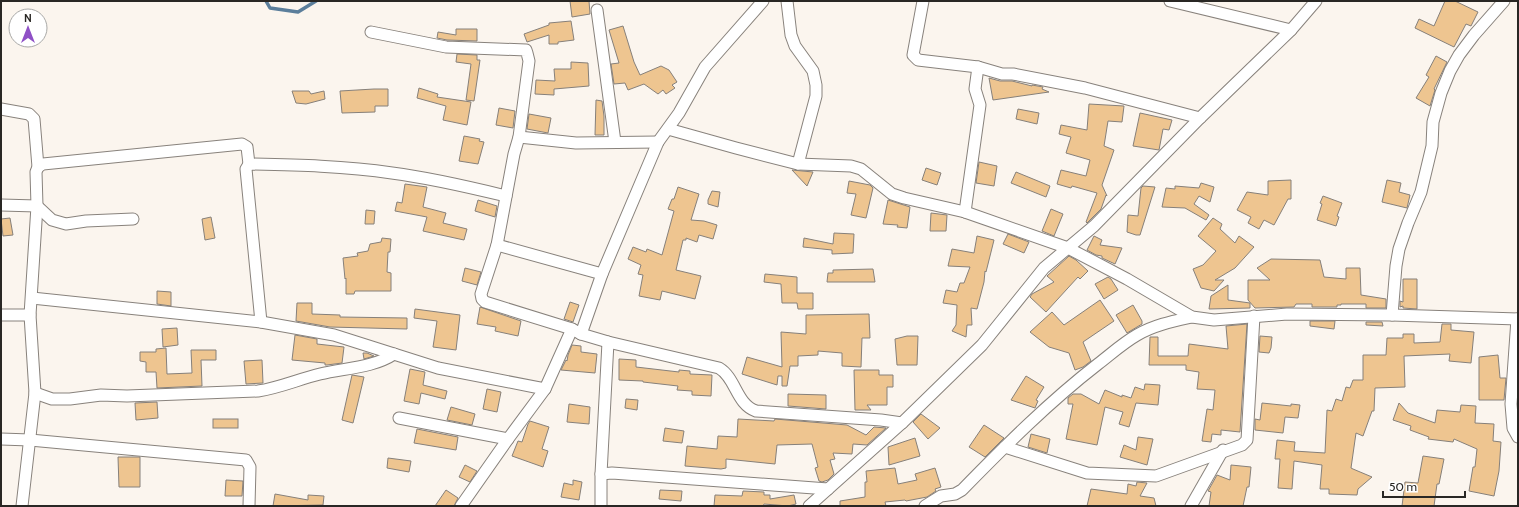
<svg xmlns="http://www.w3.org/2000/svg" width="1519" height="507" viewBox="0 0 1519 507" font-family="Cabin,sans-serif">
  <style>
    .lines { fill: none; stroke-linecap: round; stroke-linejoin: round }
    .stream { stroke: #5b7e9b; stroke-width: 3.5 }
    .building { fill: #eec590; stroke: #86807a }
    .minor-casing { stroke: #88827c; stroke-width: 13 }
    .minor { stroke: #fff; stroke-width: 11 }
  </style>
  <rect width="100%" height="100%" fill="#fbf5ee"/>
  <g class="lines">
    <polyline class="stream" points="266,1 270,8 298,12 316,1"/>
  </g>
  <g class="building">
    <polygon points="570,1 589,1 590,14 572,17"/>
    <polygon points="1445,1 1455,1 1478,12 1471,26 1466,24 1454,47 1415,28 1419,19 1434,26"/>
    <polygon points="571,21 574,40 558,42 558,44 549,44 549,35 527,42 524,34 549,25 549,23"/>
    <polygon points="623,26 634,62 640,75 661,66 669,70 677,82 672,85 675,88 666,94 663,90 658,94 644,84 628,90 625,83 614,84 611,64 619,63 609,30"/>
    <polygon points="456,29 477,29 477,41 447,40 437,38 438,32 456,35"/>
    <polygon points="457,54 477,55 477,60 480,60 474,101 466,100 471,64 456,62"/>
    <polygon points="1436,56 1447,62 1434,89 1435,90 1430,106 1416,98 1429,77 1426,75"/>
    <polygon points="571,62 588,63 589,86 554,89 554,95 535,94 536,80 555,81 554,69 571,69"/>
    <polygon points="989,78 1000,81 1012,81 1032,86 1032,85 1043,87 1042,89 1049,92 993,100"/>
    <polygon points="419,88 438,94 437,97 471,102 467,125 443,120 446,106 417,98"/>
    <polygon points="374,89 388,89 388,106 375,106 375,112 342,113 340,91"/>
    <polygon points="292,91 309,91 311,94 324,91 325,99 306,104 296,103"/>
    <polygon points="596,100 602,101 604,116 604,135 595,135"/>
    <polygon points="1089,104 1124,106 1122,122 1108,121 1104,146 1114,150 1102,185 1107,196 1106,195 1101,209 1087,223 1086,222 1097,193 1072,186 1071,188 1057,184 1061,170 1086,176 1090,160 1066,153 1071,137 1059,134 1061,125 1087,130"/>
    <polygon points="499,108 515,111 513,128 496,125"/>
    <polygon points="1018,109 1039,113 1037,124 1016,119"/>
    <polygon points="1140,113 1172,120 1169,130 1163,129 1159,150 1133,146"/>
    <polygon points="529,114 551,118 548,133 527,129"/>
    <polygon points="464,136 480,139 479,141 484,142 478,164 459,161"/>
    <polygon points="979,162 997,166 994,186 976,183"/>
    <polygon points="926,168 941,173 937,185 922,180"/>
    <polygon points="792,170 813,172 807,186"/>
    <polygon points="1016,172 1050,186 1046,197 1011,183"/>
    <polygon points="1291,180 1291,199 1288,199 1274,225 1264,220 1259,229 1248,223 1251,217 1237,210 1247,192 1268,195 1268,181"/>
    <polygon points="1387,180 1401,183 1399,192 1410,195 1407,208 1382,202"/>
    <polygon points="849,181 870,185 873,188 866,218 851,215 856,194 847,193"/>
    <polygon points="1201,183 1214,187 1210,202 1199,196 1194,204 1209,215 1206,220 1185,208 1162,207 1166,188 1175,189 1175,186 1199,188"/>
    <polygon points="405,184 427,187 423,207 446,213 443,223 467,229 464,240 423,231 427,217 395,211 397,202 402,203"/>
    <polygon points="1143,186 1155,187 1140,235 1136,235 1127,232 1128,215 1138,216 1141,188"/>
    <polygon points="678,187 699,194 691,220 704,221 717,225 713,239 699,235 697,242 686,238 686,240 683,240 676,270 701,276 695,299 662,291 660,300 639,296 643,275 638,274 641,265 628,259 633,247 646,252 647,249 662,255 674,211 668,209 672,199 674,199"/>
    <polygon points="712,191 720,192 718,207 708,204 708,200"/>
    <polygon points="1323,196 1342,203 1337,216 1339,217 1336,226 1317,220 1322,204 1320,203"/>
    <polygon points="478,200 497,206 495,217 475,211"/>
    <polygon points="888,200 910,207 907,228 897,227 898,225 883,224"/>
    <polygon points="1051,209 1063,214 1054,236 1042,231"/>
    <polygon points="366,210 375,211 374,224 365,224"/>
    <polygon points="931,213 947,215 946,231 930,231"/>
    <polygon points="211,217 215,238 205,240 202,219"/>
    <polygon points="10,218 13,235 3,236 1,219"/>
    <polygon points="1213,218 1222,224 1220,229 1235,243 1239,236 1254,247 1235,268 1215,280 1224,280 1214,291 1201,288 1193,269 1203,265 1216,251 1198,236"/>
    <polygon points="834,233 854,234 853,253 832,254 832,250 803,247 804,238 833,244"/>
    <polygon points="1008,234 1029,242 1024,253 1003,244"/>
    <polygon points="977,236 994,240 986,272 985,271 984,282 977,309 971,308 972,325 967,325 966,337 952,331 956,325 957,305 943,303 946,290 957,292 960,283 964,283 970,267 948,266 952,249 974,253"/>
    <polygon points="1094,236 1102,240 1100,245 1122,248 1115,264 1102,258 1102,256 1096,255 1087,250"/>
    <polygon points="382,238 391,239 390,252 388,252 387,272 391,273 391,291 355,291 354,294 346,294 346,278 345,279 343,258 358,256 357,253 368,251 370,244 381,242"/>
    <polygon points="1069,256 1076,260 1088,271 1080,279 1078,277 1046,312 1030,297 1032,294 1054,282 1047,276"/>
    <polygon points="1271,259 1320,260 1324,277 1346,279 1346,268 1360,268 1361,295 1386,299 1386,308 1366,308 1366,304 1341,304 1341,305 1337,305 1337,307 1312,307 1312,304 1296,304 1294,307 1255,308 1248,300 1248,280 1270,280 1257,268"/>
    <polygon points="465,268 481,272 477,285 462,281"/>
    <polygon points="873,269 875,282 827,282 828,273 833,273 833,270"/>
    <polygon points="765,274 797,277 797,293 813,293 813,309 798,309 797,303 782,303 781,284 764,282"/>
    <polygon points="1108,277 1111,279 1118,290 1104,299 1095,284"/>
    <polygon points="1403,279 1417,279 1417,309 1403,308 1403,306 1400,307 1400,301 1403,302"/>
    <polygon points="1228,285 1228,300 1250,303 1250,308 1209,309 1211,296"/>
    <polygon points="157,291 171,292 171,306 157,304"/>
    <polygon points="1100,300 1114,321 1083,342 1091,361 1083,367 1075,370 1069,353 1049,347 1030,332 1052,312 1064,325"/>
    <polygon points="570,302 579,305 573,322 564,319"/>
    <polygon points="297,303 312,303 312,314 340,315 340,317 407,318 407,329 330,327 296,321"/>
    <polygon points="1133,305 1142,321 1142,324 1127,333 1116,315"/>
    <polygon points="480,307 521,321 518,336 495,331 496,327 477,324"/>
    <polygon points="415,309 460,315 456,350 433,347 437,321 414,318"/>
    <polygon points="869,314 870,338 862,338 861,367 842,366 842,353 818,351 818,355 798,356 798,366 790,366 787,386 782,386 782,376 778,376 777,385 742,374 747,357 782,367 781,332 806,334 806,315"/>
    <polygon points="1310,321 1335,321 1334,329 1310,326"/>
    <polygon points="1366,322 1382,322 1383,326 1366,325"/>
    <polygon points="1247,324 1240,432 1221,430 1221,435 1212,434 1211,442 1202,441 1207,409 1213,410 1215,390 1197,389 1199,372 1186,370 1186,365 1149,365 1150,337 1158,337 1158,356 1188,356 1189,344 1228,349 1226,326"/>
    <polygon points="1442,324 1451,324 1451,330 1474,332 1471,363 1449,361 1450,354 1404,356 1405,387 1375,388 1374,411 1372,411 1363,436 1356,433 1351,468 1353,469 1372,477 1358,489 1357,495 1329,494 1329,489 1320,489 1322,465 1294,461 1292,489 1278,488 1280,459 1275,459 1277,440 1295,442 1294,451 1325,453 1327,410 1332,411 1336,399 1342,401 1346,387 1350,388 1353,380 1363,380 1363,355 1386,355 1387,338 1403,338 1403,334 1414,334 1414,343 1440,342"/>
    <polygon points="177,328 178,345 163,347 162,329"/>
    <polygon points="295,335 317,339 317,344 344,347 342,363 327,365 325,365 325,363 292,360"/>
    <polygon points="907,336 918,336 917,365 897,365 895,339"/>
    <polygon points="1260,336 1272,337 1271,348 1269,353 1259,352"/>
    <polygon points="572,345 581,346 581,352 597,354 595,373 561,370 566,360 567,361 568,355"/>
    <polygon points="166,348 167,374 192,373 191,350 216,350 216,360 201,360 202,386 157,388 156,372 146,372 146,362 140,361 140,352 156,352 156,349"/>
    <polygon points="363,353 367,353 374,356 364,359"/>
    <polygon points="1498,355 1500,378 1506,378 1504,400 1479,400 1479,357"/>
    <polygon points="619,359 636,360 636,367 679,372 679,370 690,371 690,374 712,375 711,396 692,395 692,391 677,390 678,386 643,382 643,381 619,380"/>
    <polygon points="262,360 263,383 246,384 244,361"/>
    <polygon points="410,369 425,372 423,385 447,391 445,399 421,393 419,404 404,401"/>
    <polygon points="854,370 879,370 879,375 893,375 893,387 887,387 887,405 867,405 871,410 855,410"/>
    <polygon points="352,375 364,377 353,423 342,420"/>
    <polygon points="1026,376 1044,387 1036,400 1038,401 1035,408 1011,400"/>
    <polygon points="1145,384 1160,385 1158,405 1136,403 1129,427 1119,424 1123,412 1105,407 1097,445 1066,439 1073,404 1068,404 1068,398 1073,394 1081,394 1099,404 1105,390 1122,397 1122,395 1131,398 1135,387 1144,390"/>
    <polygon points="487,389 501,392 497,412 483,409"/>
    <polygon points="788,394 826,395 826,409 788,406"/>
    <polygon points="626,399 638,400 637,410 625,408"/>
    <polygon points="157,402 158,418 136,420 135,403"/>
    <polygon points="1262,403 1291,406 1291,404 1300,405 1298,418 1285,417 1283,433 1255,430 1255,419 1260,420"/>
    <polygon points="1399,403 1408,413 1435,423 1437,410 1460,412 1461,405 1476,406 1475,423 1494,424 1493,441 1501,442 1499,471 1494,496 1469,491 1473,467 1475,467 1477,449 1454,439 1453,442 1428,439 1429,437 1410,430 1411,426 1393,420"/>
    <polygon points="569,404 590,407 589,424 567,422"/>
    <polygon points="451,407 475,414 472,425 447,420"/>
    <polygon points="921,414 940,428 928,439 913,422"/>
    <rect x="213" y="419" width="25" height="9"/>
    <polygon points="738,419 774,421 775,419 847,425 866,435 874,427 886,428 867,445 853,444 852,454 833,453 835,459 830,460 834,474 828,480 822,482 819,481 815,468 818,467 812,444 777,445 775,464 726,459 726,468 721,469 685,466 687,446 717,449 718,436 737,437"/>
    <polygon points="530,421 549,427 542,449 548,451 543,467 512,456 518,441 522,442 528,424"/>
    <polygon points="984,425 1004,438 985,457 969,447"/>
    <polygon points="665,428 684,431 682,443 663,441"/>
    <polygon points="417,429 458,437 456,450 414,443"/>
    <polygon points="1031,434 1050,439 1047,453 1028,447"/>
    <polygon points="1138,437 1153,439 1147,465 1120,457 1124,445 1136,450"/>
    <polygon points="915,438 920,456 889,465 888,447"/>
    <polygon points="1423,456 1444,459 1439,484 1437,484 1434,506 1402,506 1405,482 1418,483"/>
    <polygon points="118,457 140,457 140,487 119,487"/>
    <polygon points="388,458 411,461 409,472 387,468"/>
    <polygon points="465,465 477,471 470,482 459,477"/>
    <polygon points="1231,465 1251,467 1249,487 1247,487 1243,506 1209,506 1211,492 1208,491 1217,475 1230,480"/>
    <polygon points="895,468 898,484 917,480 915,474 935,468 941,487 935,489 936,491 927,497 906,501 905,500 885,502 886,506 840,506 840,501 865,497 865,482 867,482 866,471"/>
    <polygon points="226,480 243,481 242,496 225,496"/>
    <polygon points="573,480 582,482 579,500 561,497 564,483 573,485"/>
    <polygon points="1137,482 1147,483 1140,496 1154,498 1156,506 1087,506 1091,489 1127,494 1128,484 1136,486"/>
    <polygon points="446,490 458,498 454,506 435,506"/>
    <polygon points="660,490 682,491 681,501 659,499"/>
    <polygon points="743,491 764,492 764,495 770,495 770,499 794,495 796,504 788,506 764,504 763,506 714,506 715,495 742,496"/>
    <polygon points="275,494 308,500 308,495 324,496 323,505 273,506"/>
  </g>
  <g class="lines">
    <g class="minor-casing">
      <g id="minor">
        <polyline points="787,1 791,35 795,46 813,71 816,85 816,96 798,164"/>
        <polyline points="923,1 913,55 918,60 978,67 1002,74 1013,74 1085,88 1200,118"/>
        <polyline points="1170,1 1291,30"/>
        <polyline points="597,10 615,142"/>
        <path d="M371,32L446,47L526,50L527,53L529,61L519,137L514,154L497,245L481,294L482,299L485,302L572,329L581,334L608,342L719,368C736,378 736,404 756,411L881,420L902,423"/>
        <polyline points="1,109 29,114 34,119 38,167 36,172 37,206 30,315 35,393 22,506"/>
        <polyline points="668,129 736,148 798,164 851,166 861,169 892,194 904,198 965,212 1068,248 1127,279 1192,317 1214,320 1287,314 1392,315 1518,319"/>
        <polyline points="519,137 576,143 658,142"/>
        <polyline points="38,167 43,164 242,144 247,147 249,164"/>
        <polyline points="1,205 37,206 52,220 66,224 86,221 133,219"/>
        <polyline points="965,212 980,105 975,89 978,67"/>
        <polyline points="497,245 602,274"/>
        <polyline points="32,298 261,322 334,335 438,368 545,389"/>
        <polyline points="1,315 30,315"/>
        <polyline points="1392,315 1396,266 1399,249 1408,223 1421,192 1432,146 1433,122 1441,93 1450,71 1459,55 1474,35 1504,1"/>
        <polyline points="1517,319 1511,404 1513,428 1518,437"/>
        <path d="M261,322L246,169L249,164C297,165 345,166 392,173C431,178 469,187 506,196"/>
        <polyline points="581,334 602,274 658,142 679,113 705,67 763,1"/>
        <path d="M35,393L52,399H70L101,395L127,396L258,391C279,388 299,379 320,374C344,368 373,368 394,354"/>
        <polyline points="399,418 508,439"/>
        <polyline points="1,439 30,440 246,460 250,467 249,506"/>
        <polyline points="1005,447 1087,473 1156,476 1242,445 1247,440 1254,316"/>
        <polyline points="601,474 612,473 828,489"/>
        <polyline points="461,506 508,439 545,389 572,329"/>
        <polyline points="601,506 601,474 608,342"/>
        <polyline points="809,506 902,423 982,345 1044,268 1094,226 1200,118 1291,30 1316,1"/>
        <path d="M925,506L941,496L955,494L962,490C1005,446 1049,402 1098,364C1111,354 1123,343 1137,335C1154,325 1174,321 1192,317"/>
        <polyline points="1191,506 1223,450"/>
      </g>
    </g>
    <use href="#minor" class="minor"/>
  </g>
  <rect width="1519" height="507" fill="none" stroke="#292724" stroke-width="4"/>
  <g transform="translate(28 28)"><circle r="19" fill="#ffffff" stroke="#a9a9a7"/>
  <path d="M0-3L7 15L0 10L-7 15Z" fill="#8f50c6"/>
  <text y="-6" font-size="11" font-weight="bold" text-anchor="middle" fill="#292724">N</text>
  </g>
  <path d="M1383 491v6h82v-6" fill="none" stroke="#292724" stroke-width="2"/>
  <text x="1389" y="491" font-size="12" fill="#292724" stroke="#ffffff" stroke-width="3" paint-order="stroke">50 m</text>
</svg>
